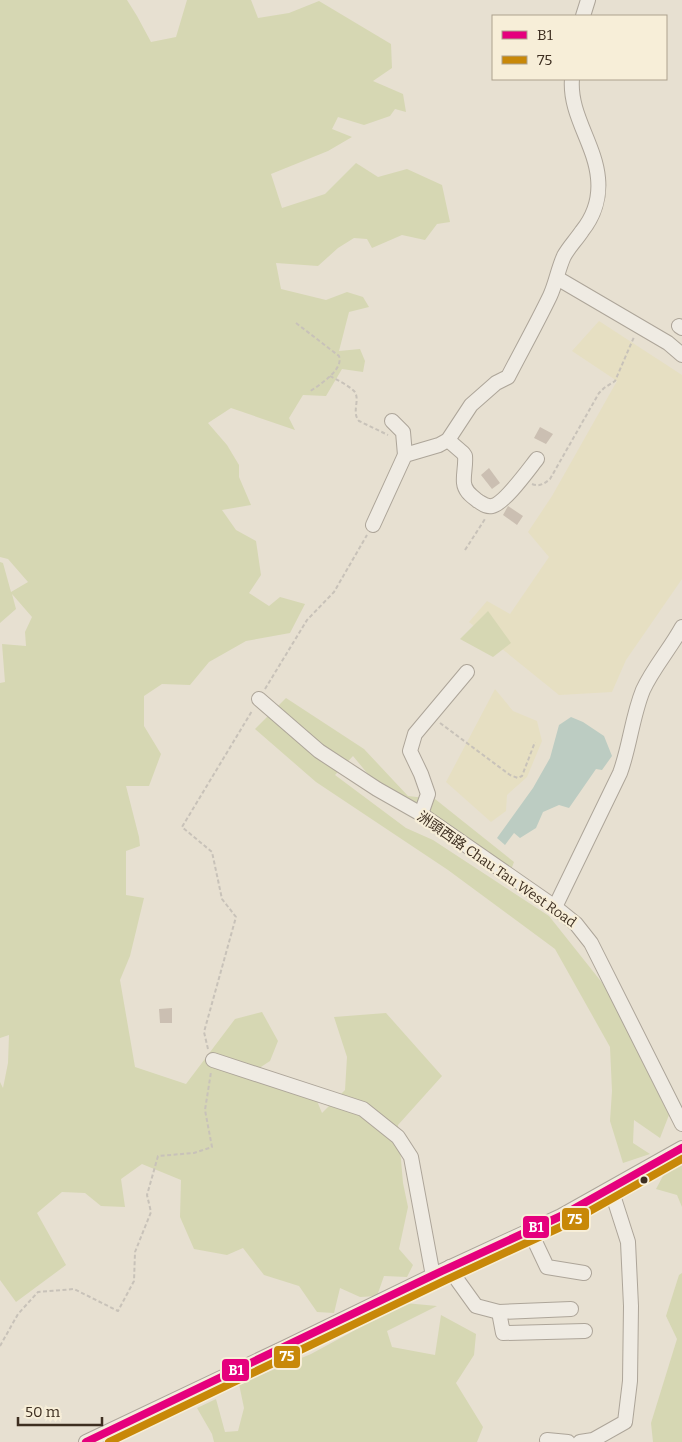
<svg xmlns="http://www.w3.org/2000/svg" width="682" height="1442" viewBox="0 0 682 1442" font-family="Bitter,'Noto Sans SC',serif">
  <style>
    .farmland { fill: #e6dfc2 }
    .green { fill: #d6d7b3 }
    .water { fill: #bcccc2 }
    .building { fill: #cbbfb2 }
    .lines { fill: none; stroke-linecap: round; stroke-linejoin: round }
    .minor-casing { stroke: #ada599; stroke-width: 16 }
    .path { stroke: #c8c2b9; stroke-width: 2; stroke-dasharray: 4 2.5; stroke-linecap: butt }
    .minor { stroke: #efebe3; stroke-width: 14 }
    .bus-1-casing { stroke: #f7eed8; stroke-width: 11 }
    .bus-2-casing { stroke: #f7eed8; stroke-width: 11 }
    .bus-1 { stroke: #e5007d; stroke-width: 8 }
    .bus-2 { stroke: #c88808; stroke-width: 8 }
    .bus-dot { fill: #3d2e20; stroke: #f7eed8; stroke-width: 2 }
    .labels { text-anchor: middle; stroke-width: 4.5; stroke-linejoin: round; paint-order: stroke }
    .street-label { font-size: 14px; fill: #3d2e20; stroke: #f7eed8 }
    .line-badge { stroke: #f7eed8; stroke-width: 2 }
    .badge-label { font-size: 14px; text-anchor: middle; font-weight: bold; fill: #fff }
  </style>
  <rect width="100%" height="100%" fill="#e7e0d1"/>
  <g class="farmland">
    <polygon points="599,321 682,375 682,579 626,660 612,692 559,695 469,622 487,601 510,614 549,557 528,532 552,496 617,381 572,351"/>
    <polygon points="495,689 513,711 537,721 542,741 527,777 507,795 506,811 491,822 446,782"/>
  </g>
  <g class="green">
    <polygon points="0,0 127,0 137,16 151,42 176,37 187,0 251,0 258,18 289,13 319,1 391,44 392,68 373,81 403,94 406,112 395,109 390,116 364,125 338,117 332,129 352,137 328,151 271,174 282,208 325,194 356,163 378,177 407,169 442,185 450,222 437,224 425,240 402,235 372,248 367,239 354,238 338,248 318,266 276,263 281,289 326,300 347,292 363,297 369,307 349,312 339,351 360,349 365,361 363,372 342,369 326,396 303,395 289,418 295,430 231,408 208,423 227,445 239,465 239,477 251,505 222,510 236,530 256,541 261,575 249,593 269,606 280,597 305,604 290,633 246,641 209,662 190,685 162,684 144,696 144,726 161,754 149,786 126,786 139,837 140,846 126,851 126,895 144,898 130,956 120,980 135,1067 186,1084 235,1019 262,1012 278,1041 270,1061 247,1076 317,1101 322,1113 345,1090 347,1057 334,1017 386,1013 442,1076 398,1125 403,1183 408,1207 399,1249 413,1265 407,1277 384,1276 377,1296 360,1297 340,1288 334,1313 317,1312 299,1286 264,1275 243,1248 227,1255 194,1249 180,1217 181,1180 142,1164 121,1179 125,1207 101,1206 85,1193 62,1192 37,1213 66,1265 16,1302 0,1280 0,1082 3,1088 8,1063 9,1035 0,1038 0,683 5,682 2,644 26,646 25,632 32,617 12,594 16,609 0,623 0,562 3,563 11,592 28,582 8,559 0,557"/>
    <polygon points="488,611 511,643 493,657 460,639"/>
    <polygon points="286,698 364,749 408,796 435,799 514,862 509,875 396,808 353,756 335,775 406,828 433,840 549,916 623,1009 652,1081 669,1115 660,1138 634,1120 633,1143 650,1154 623,1163 610,1121 612,1091 610,1047 555,949 448,870 316,782 255,729"/>
    <polygon points="682,1165 682,1207 677,1195 656,1189 664,1174"/>
    <polygon points="682,1273 682,1442 653,1442 651,1423 677,1339 666,1316 679,1275"/>
    <polygon points="405,1303 437,1306 387,1331 392,1347 435,1355 441,1315 476,1334 474,1355 456,1383 483,1427 477,1442 214,1442 212,1434 197,1408 216,1399 225,1432 238,1431 244,1408 239,1384 311,1354"/>
  </g>
  <polygon class="water" points="571,717 583,722 604,736 612,756 602,770 596,769 569,808 559,805 543,812 536,828 520,838 514,833 505,845 497,838 533,788 550,758 559,725"/>
  <g class="building">
    <polygon points="540,427 553,434 546,444 534,438"/>
    <polygon points="489,468 500,483 492,489 481,475"/>
    <polygon points="508,506 523,516 517,525 503,515"/>
    <polygon points="172,1008 172,1023 160,1023 159,1009"/>
  </g>
  <g class="lines">
    <g class="minor-casing">
      <g id="minor">
        <polyline points="583,16 588,0"/>
        <polyline points="557,278 668,343 682,355"/>
        <polyline points="679,326 682,328"/>
        <polyline points="392,421 403,432 405,455"/>
        <path d="M448,440L463,453L465,456C466,465 463,475 464,483C465,492 472,496 478,501C483,504 486,507 492,506C504,504 529,469 537,459"/>
        <path d="M373,525L405,455L439,445L448,440L471,405L496,383L508,377C522,350 537,323 550,296C556,283 558,269 564,256C569,247 576,240 582,231C594,216 600,197 598,178C595,144 569,114 572,79"/>
        <polyline points="259,699 319,751 377,789 421,814 555,907 576,924 591,943 682,1124"/>
        <polyline points="421,814 428,794 421,774 410,751 415,734 467,672"/>
        <path d="M555,907L620,773C630,746 632,717 643,690C653,668 670,649 682,627"/>
        <polyline points="213,1060 363,1109 398,1137 411,1157 433,1276"/>
        <polyline points="530,1231 547,1267 584,1273"/>
        <polyline points="450,1267 458,1281 476,1306 499,1312 503,1333 585,1331"/>
        <polyline points="499,1312 571,1309"/>
        <polyline points="547,1440 568,1442"/>
        <polyline points="86,1442 286,1347 442,1271 561,1216 682,1148"/>
        <polyline points="580,1442 593,1440 625,1422 630,1381 631,1306 628,1242 611,1189"/>
      </g>
    </g>
    <g class="path">
      <path d="M296,323L339,356C344,370 319,385 309,392"/>
      <path d="M330,376C337,380 348,385 354,391C361,399 351,412 359,421L388,435"/>
      <path d="M532,484C539,487 544,484 550,479L599,393L604,388L615,381L634,337"/>
      <polyline points="465,550 485,519"/>
      <polyline points="265,689 307,620 334,592 367,535"/>
      <polyline points="440,723 510,775 518,778 522,776 535,742"/>
      <polyline points="208,1049 204,1032 236,917 222,899 212,852 182,827 252,711"/>
      <polyline points="0,1346 18,1314 38,1292 74,1289 118,1311 134,1281 135,1252 151,1212 147,1195 158,1156 194,1153 212,1147 205,1110 211,1072"/>
    </g>
    <use href="#minor" class="minor"/>
    <g class="bus-1-casing">
      <polyline id="bus-1" points="86,1442 442,1271 561,1216 682,1148"/>
    </g>
    <g class="bus-2-casing">
      <polyline id="bus-2" points="109,1442 446,1280 565,1225 682,1159"/>
    </g>
    <use href="#bus-1" class="bus-1"/>
    <use href="#bus-2" class="bus-2"/>
  </g>
  <circle class="bus-dot" cx="644" cy="1180" r="4.5"/>
  <g class="labels">
    <g class="street-label">
      <text transform="translate(497 869) rotate(35)" y="5">洲頭西路 Chau Tau West Road</text>
    </g>
  </g>
  <g class="line-badge">
    <rect x="561" y="1207" width="29" height="24" rx="5" fill="#c88808"/>
    <rect x="522" y="1215" width="28" height="24" rx="5" fill="#e5007d"/>
    <rect x="273" y="1345" width="28" height="24" rx="5" fill="#c88808"/>
    <rect x="221" y="1358" width="29" height="24" rx="5" fill="#e5007d"/>
  </g>
  <g class="badge-label">
    <text x="575" y="1224">75</text>
    <text x="536" y="1232">B1</text>
    <text x="287" y="1361">75</text>
    <text x="236" y="1375">B1</text>
  </g>
  <rect x="492" y="15" width="175" height="65" fill="#f7eed8" stroke="#ada18e"/>
  <rect x="502" y="31" width="25" height="8" fill="#e5007d" stroke="#ada18e"/>
  <text x="537" y="40" font-size="15" fill="#3d2e20">B1</text>
  <rect x="502" y="56" width="25" height="8" fill="#c88808" stroke="#ada18e"/>
  <text x="537" y="65" font-size="15" fill="#3d2e20">75</text>
  <path d="M18 1417v8h84v-8" fill="none" stroke="#3d2e20" stroke-width="2.5"/>
  <text x="25" y="1417" font-size="15" fill="#3d2e20" stroke="#f7eed8" stroke-width="4" paint-order="stroke">50 m</text>
</svg>
